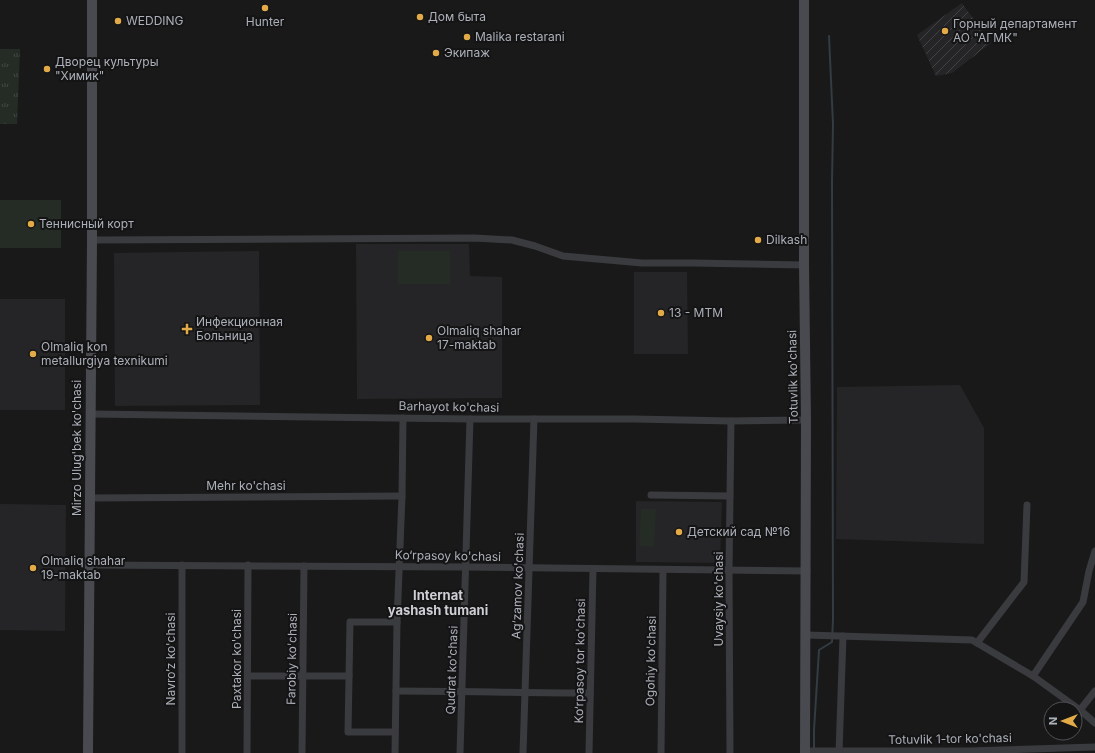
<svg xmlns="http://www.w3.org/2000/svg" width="1095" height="753" viewBox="0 0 1095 753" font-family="Inter,sans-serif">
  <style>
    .built { fill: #252527 }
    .industrial { fill: url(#industrial-furrows) }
    .park { fill: url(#park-tufts) }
    .pitch { fill: #252c26 }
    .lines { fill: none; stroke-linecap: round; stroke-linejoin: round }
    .stream { stroke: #323c42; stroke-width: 2 }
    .minor { stroke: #3a3b3f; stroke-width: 7 }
    .secondary { stroke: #484a4f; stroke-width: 10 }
    .poi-dot { fill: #e3ab48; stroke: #141415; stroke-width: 1.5 }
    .labels { text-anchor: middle; stroke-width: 4; stroke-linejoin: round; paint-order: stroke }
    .poi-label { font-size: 12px; fill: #acb0b9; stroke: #141415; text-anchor: start }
    .street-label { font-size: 12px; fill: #acb0b9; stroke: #141415 }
    .neighbourhood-label { font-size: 13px; font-weight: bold; fill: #cdcfd5; stroke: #141415 }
  </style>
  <defs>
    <pattern id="industrial-furrows" width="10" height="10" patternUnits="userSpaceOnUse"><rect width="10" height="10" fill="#252527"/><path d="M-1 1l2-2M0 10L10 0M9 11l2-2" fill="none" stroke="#424244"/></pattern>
    <pattern id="park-tufts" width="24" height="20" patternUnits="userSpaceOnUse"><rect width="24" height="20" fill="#252c26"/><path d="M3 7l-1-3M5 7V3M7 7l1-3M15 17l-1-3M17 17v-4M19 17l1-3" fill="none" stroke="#424843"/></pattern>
  </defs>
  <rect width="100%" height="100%" fill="#19191a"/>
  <g class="built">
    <polygon points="356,244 469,244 470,276 502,277 502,398 357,399"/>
    <polygon points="259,251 260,405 115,406 114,253"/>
    <polygon points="634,272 687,272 688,354 634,354"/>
    <rect x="0" y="299" width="65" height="111"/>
    <polygon points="960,385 984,428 984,544 836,539 837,387"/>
    <polygon points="636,501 722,502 720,563 636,562"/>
    <polygon points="0,504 66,505 65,631 0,630"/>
  </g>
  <polygon class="industrial" points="962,3 991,43 952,73 936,76 917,35"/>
  <polygon class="park" points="0,49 20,49 17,124 0,124"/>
  <g class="pitch">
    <rect x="0" y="200" width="61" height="48"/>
    <rect x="398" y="251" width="52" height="33"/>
    <polygon points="641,509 656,509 654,547 639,546"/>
  </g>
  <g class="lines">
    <polyline class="stream" points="814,749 814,730 819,650 832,642 833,619 832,182 833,124 829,36"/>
    <g class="minor">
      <polyline points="92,240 474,238 512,240 535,246 563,256 642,263 692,263 804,265"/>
      <polyline points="91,414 470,419 634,419 731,421 806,420"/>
      <polyline points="651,495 730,496"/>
      <polyline points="90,498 402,496"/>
      <polyline points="89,565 466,567 807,571"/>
      <polyline points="806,635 972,640 1033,676 1080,710 1095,723"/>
      <polyline points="977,643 1024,582 1027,505"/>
      <polyline points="248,676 349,676"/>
      <polyline points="1033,676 1083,602 1089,571 1095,551"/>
      <path d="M396,691C461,691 525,693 590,693"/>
      <polyline points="1080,710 1095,691"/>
      <polyline points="395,732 348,732 350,622 397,622"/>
      <polyline points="805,751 969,751 1095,747"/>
      <polyline points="182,753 182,565"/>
      <polyline points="247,753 248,565"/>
      <polyline points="302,753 304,566"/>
      <polyline points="395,753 397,622 402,496 403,418"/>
      <polyline points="460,753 470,419"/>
      <polyline points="523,753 534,419"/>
      <polyline points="589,753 593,569"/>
      <polyline points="661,753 663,570"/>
      <polyline points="730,753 729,571 731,421"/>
      <polyline points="839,753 843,636"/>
    </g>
    <g class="secondary">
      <polyline points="804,0 804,265 806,420 805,753"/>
      <polyline points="88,753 92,240 92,0"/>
    </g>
  </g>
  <g class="poi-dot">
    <circle cx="265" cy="8" r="4"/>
    <circle cx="420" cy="17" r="4"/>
    <circle cx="118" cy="21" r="4"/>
    <circle cx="945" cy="31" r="4"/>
    <circle cx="467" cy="37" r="4"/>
    <circle cx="436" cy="53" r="4"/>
    <circle cx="47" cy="69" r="4"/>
    <circle cx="31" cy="224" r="4"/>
    <circle cx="758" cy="240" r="4"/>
    <circle cx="661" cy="313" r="4"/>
    <path d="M185 323h4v4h4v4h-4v4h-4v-4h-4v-4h4z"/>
    <circle cx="429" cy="338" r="4"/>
    <circle cx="33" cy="354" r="4"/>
    <circle cx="679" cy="532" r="4"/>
    <circle cx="33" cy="568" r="4"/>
  </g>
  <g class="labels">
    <g class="poi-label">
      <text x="428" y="21">Дом быта</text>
      <text x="126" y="25">WEDDING</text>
      <text x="265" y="26" text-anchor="middle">Hunter</text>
      <text x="953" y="28">Горный департамент<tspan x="953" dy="14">АО "АГМК"</tspan></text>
      <text x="475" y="41">Malika restarani</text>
      <text x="444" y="57">Экипаж</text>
      <text x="55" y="66">Дворец культуры<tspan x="55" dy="14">"Химик"</tspan></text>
      <text x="39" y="228">Теннисный корт</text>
      <text x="766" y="244">Dilkash</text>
      <text x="669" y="317">13 - MTM</text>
      <text x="196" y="326">Инфекционная<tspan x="196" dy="14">Больница</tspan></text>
      <text x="437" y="335">Olmaliq shahar<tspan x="437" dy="14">17-maktab</tspan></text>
      <text x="41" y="351">Olmaliq kon<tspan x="41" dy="14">metallurgiya texnikumi</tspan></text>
      <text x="687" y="536">Детский сад №16</text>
      <text x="41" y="565">Olmaliq shahar<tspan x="41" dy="14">19-maktab</tspan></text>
    </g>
    <g class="street-label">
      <text transform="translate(793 377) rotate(-91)" y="4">Totuvlik ko'chasi</text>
      <text transform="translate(449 407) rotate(1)" y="4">Barhayot ko'chasi</text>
      <text transform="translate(77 448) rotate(-90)" y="4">Mirzo Ulug'bek ko'chasi</text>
      <text x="246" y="490">Mehr ko'chasi</text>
      <text transform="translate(448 556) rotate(1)" y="4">Ko‘rpasoy ko'chasi</text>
      <text transform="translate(518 586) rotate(-88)" y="4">Ag‘zamov ko'chasi</text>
      <text transform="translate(719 599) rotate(-90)" y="4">Uvaysiy ko'chasi</text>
      <text transform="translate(171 659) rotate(-90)" y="4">Navro‘z ko'chasi</text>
      <text transform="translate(237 659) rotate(-90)" y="4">Paxtakor ko'chasi</text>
      <text transform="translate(292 659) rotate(-89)" y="4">Farobiy ko'chasi</text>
      <text transform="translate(580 661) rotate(-89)" y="4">Ko‘rpasoy tor ko'chasi</text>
      <text transform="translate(651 661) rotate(-89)" y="4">Ogohiy ko'chasi</text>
      <text transform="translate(452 670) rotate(-88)" y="4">Qudrat ko'chasi</text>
      <text transform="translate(950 739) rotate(-1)" y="4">Totuvlik 1-tor ko'chasi</text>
    </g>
    <g class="neighbourhood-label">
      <text x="438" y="600">Internat<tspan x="438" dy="15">yashash tumani</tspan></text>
    </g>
  </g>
  <g transform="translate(1063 721) rotate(270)"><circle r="19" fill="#141415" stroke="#515257"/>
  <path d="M0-3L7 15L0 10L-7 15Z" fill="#e3ab48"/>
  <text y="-6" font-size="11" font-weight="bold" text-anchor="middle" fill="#acb0b9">N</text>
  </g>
</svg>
